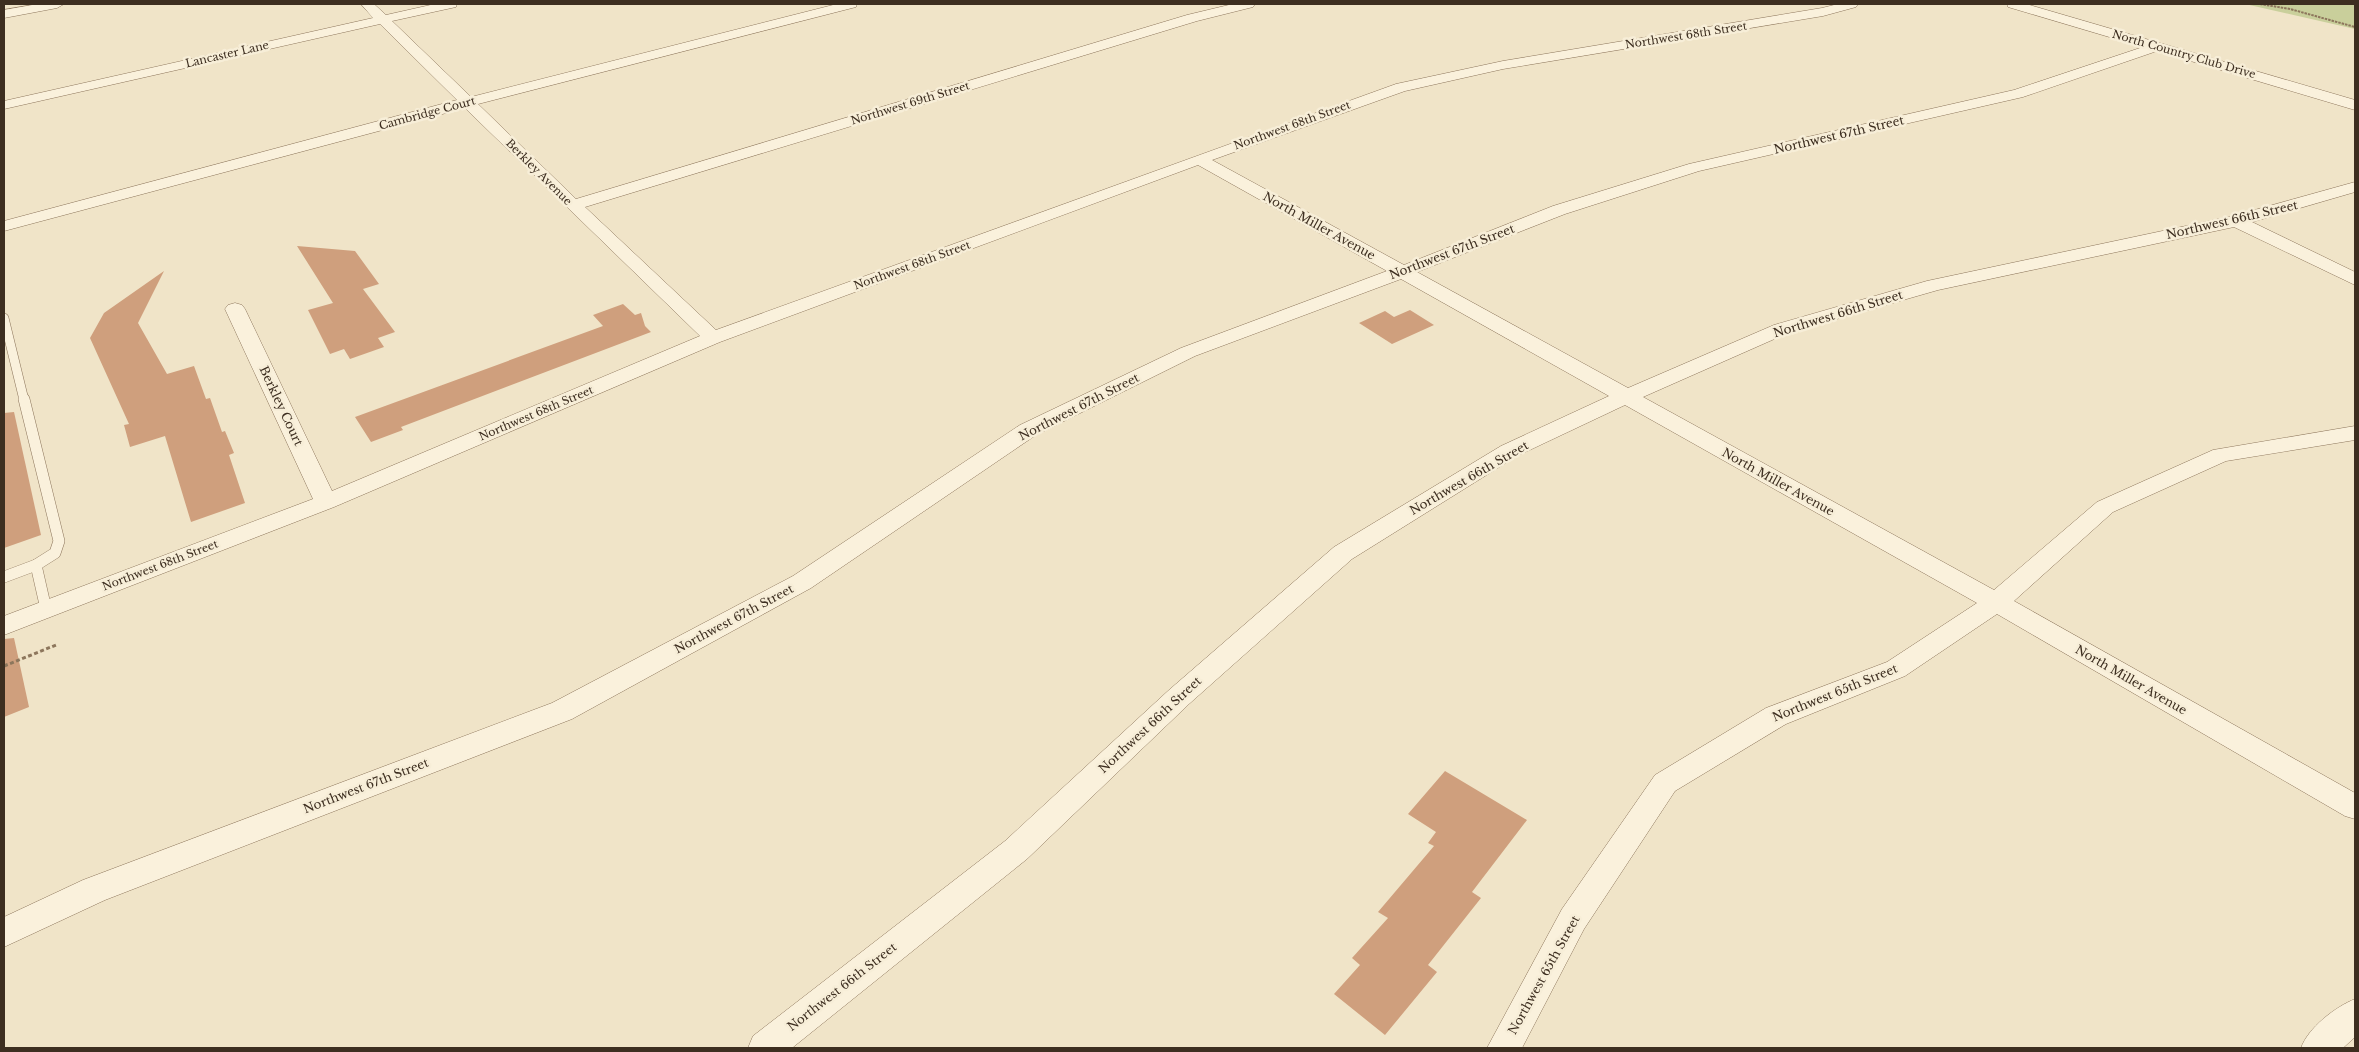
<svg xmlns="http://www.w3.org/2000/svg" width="2359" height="1052" viewBox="0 0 2359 1052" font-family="'Libre Baskerville',serif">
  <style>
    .green { fill: #c9cf9b }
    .building { fill: #cf9f7d }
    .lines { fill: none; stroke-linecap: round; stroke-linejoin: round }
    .service-far1-casing { stroke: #8d765c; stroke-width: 10 }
    .service-casing { stroke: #8d765c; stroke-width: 12 }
    .minor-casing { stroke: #8d765c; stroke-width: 1 }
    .path-far1 { stroke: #8d765c; stroke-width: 2; stroke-dasharray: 2.5 1; stroke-linecap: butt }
    .path { stroke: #8d765c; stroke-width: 3; stroke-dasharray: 4 2.5; stroke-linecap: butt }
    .service-far1 { stroke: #faf1dc; stroke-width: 9 }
    .service { stroke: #faf1dc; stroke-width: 11 }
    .minor { fill: #faf1dc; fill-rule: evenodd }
    .labels { text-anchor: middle; stroke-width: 5; stroke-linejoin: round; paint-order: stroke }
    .far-street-label { font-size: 11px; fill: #3d2e20; stroke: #f7eed8 }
    .street-label { font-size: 12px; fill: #3d2e20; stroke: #f7eed8 }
  </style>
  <rect width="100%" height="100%" fill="#f0e4c8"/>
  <polygon class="green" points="2245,4 2355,4 2355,29"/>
  <g class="building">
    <polygon points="297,246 355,251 379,284 363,289 395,332 378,338 384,347 350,359 344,349 330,354 308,310 333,303"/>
    <polygon points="164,271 138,323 167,374 194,366 206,399 210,398 222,432 225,431 234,453 229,455 245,503 191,522 165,436 130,447 124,425 129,424 90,338 104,313"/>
    <polygon points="623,304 635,315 641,313 645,326 651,332 401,427 403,430 371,442 355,417 603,326 593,315"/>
    <polygon points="1410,310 1434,325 1392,344 1359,323 1385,311 1394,317"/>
    <polygon points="14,412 41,535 4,548 4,413"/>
    <polygon points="14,638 29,707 4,717 4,639"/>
    <polygon points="1445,771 1527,820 1472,892 1481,898 1428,965 1437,972 1385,1035 1334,994 1360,965 1352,958 1388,918 1378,912 1434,846 1428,843 1436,832 1408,814"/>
  </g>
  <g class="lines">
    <g class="service-far1-casing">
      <polyline id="service-far1" points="4,318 24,400"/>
    </g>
    <g class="service-casing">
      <g id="service">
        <polyline points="24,399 59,541 55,553 36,565"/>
        <polyline points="4,577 36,565 46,609"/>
      </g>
    </g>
    <g class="minor-casing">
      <g id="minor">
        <polygon points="38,4 64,4 57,8 4,18 4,10"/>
        <polygon points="361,4 374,4 386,15 435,4 457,4 456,7 392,21 471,97 837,4 857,4 856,7 478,104 576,199 1187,15 1233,4 1255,4 1253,7 1197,21 585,207 716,330 1396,84 1503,61 1822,8 1838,4 1858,4 1856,7 1823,16 1503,69 1405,91 1212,160 1404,265 1553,206 1689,164 2014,90 2143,47 2008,7 2007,4 2026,4 2355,100 2355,110 2157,51 2023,97 1699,171 1565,214 1417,272 1628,388 1774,325 1927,281 2233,216 2355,182 2355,192 2252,222 2355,272 2355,285 2234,227 1938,290 1788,333 1643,397 1994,590 2097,502 2213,450 2355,426 2355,440 2226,461 2113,512 2014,601 2355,793 2355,819 2345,816 1997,614 1905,676 1786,724 1675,791 1584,929 1522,1048 1487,1048 1562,909 1655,775 1766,708 1887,662 1977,603 1625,405 1517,456 1352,559 1189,704 1027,859 792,1048 748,1048 753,1036 1005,841 1169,690 1334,547 1501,446 1609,396 1401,279 1195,356 1036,435 811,588 572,719 105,900 4,947 4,917 83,880 552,703 793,576 1020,425 1181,348 1387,271 1198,165 720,342 334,507 4,635 4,616 313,499 225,309 228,305 235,303 242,305 245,309 332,491 700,336 465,108 4,231 4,221 457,100 380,24 4,109 4,101 373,18"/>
        <path d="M2355,999V1037L2343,1048H2301C2308,1028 2335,1007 2355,999Z"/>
      </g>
    </g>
    <polyline class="path-far1" points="2260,4 2290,9 2355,27"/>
    <polyline class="path" points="4,666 56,645"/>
    <use href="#service-far1" class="service-far1"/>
    <use href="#service" class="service"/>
    <use href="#minor" class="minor"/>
  </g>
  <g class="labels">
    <g class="far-street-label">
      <text transform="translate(1686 35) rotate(-9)" y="4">Northwest 68th Street</text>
      <text transform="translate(227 54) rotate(-13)" y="4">Lancaster Lane</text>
      <text transform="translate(2184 54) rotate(16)" y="4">North Country Club Drive</text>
      <text transform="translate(910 103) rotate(-17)" y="4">Northwest 69th Street</text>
      <text transform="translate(427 113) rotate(-15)" y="4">Cambridge Court</text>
      <text transform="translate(1292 125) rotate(-20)" y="4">Northwest 68th Street</text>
      <text transform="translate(539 172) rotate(45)" y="4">Berkley Avenue</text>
      <text transform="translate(912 265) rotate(-20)" y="4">Northwest 68th Street</text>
      <text transform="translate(536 413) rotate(-23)" y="4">Northwest 68th Street</text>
      <text transform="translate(160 565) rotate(-21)" y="4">Northwest 68th Street</text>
    </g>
    <g class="street-label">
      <text transform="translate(1839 135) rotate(-13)" y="4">Northwest 67th Street</text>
      <text transform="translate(2232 220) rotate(-13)" y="4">Northwest 66th Street</text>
      <text transform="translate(1319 226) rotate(29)" y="4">North Miller Avenue</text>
      <text transform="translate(1452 252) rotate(-21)" y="4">Northwest 67th Street</text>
      <text transform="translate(1838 314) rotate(-17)" y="4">Northwest 66th Street</text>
      <text transform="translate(281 406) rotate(65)" y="4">Berkley Court</text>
      <text transform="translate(1079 407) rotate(-27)" y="4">Northwest 67th Street</text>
      <text transform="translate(1469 478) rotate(-30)" y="4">Northwest 66th Street</text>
      <text transform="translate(1778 482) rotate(29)" y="4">North Miller Avenue</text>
      <text transform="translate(734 619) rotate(-28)" y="4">Northwest 67th Street</text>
      <text transform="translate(2131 680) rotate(30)" y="4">North Miller Avenue</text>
      <text transform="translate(1835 693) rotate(-22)" y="4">Northwest 65th Street</text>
      <text transform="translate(1150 725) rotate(-43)" y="4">Northwest 66th Street</text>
      <text transform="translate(366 786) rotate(-21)" y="4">Northwest 67th Street</text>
      <text transform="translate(1544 975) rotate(-61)" y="4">Northwest 65th Street</text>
      <text transform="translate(842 987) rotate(-38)" y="4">Northwest 66th Street</text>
    </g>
  </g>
  <rect width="2359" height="1052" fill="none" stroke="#3d2e20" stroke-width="10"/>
</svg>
